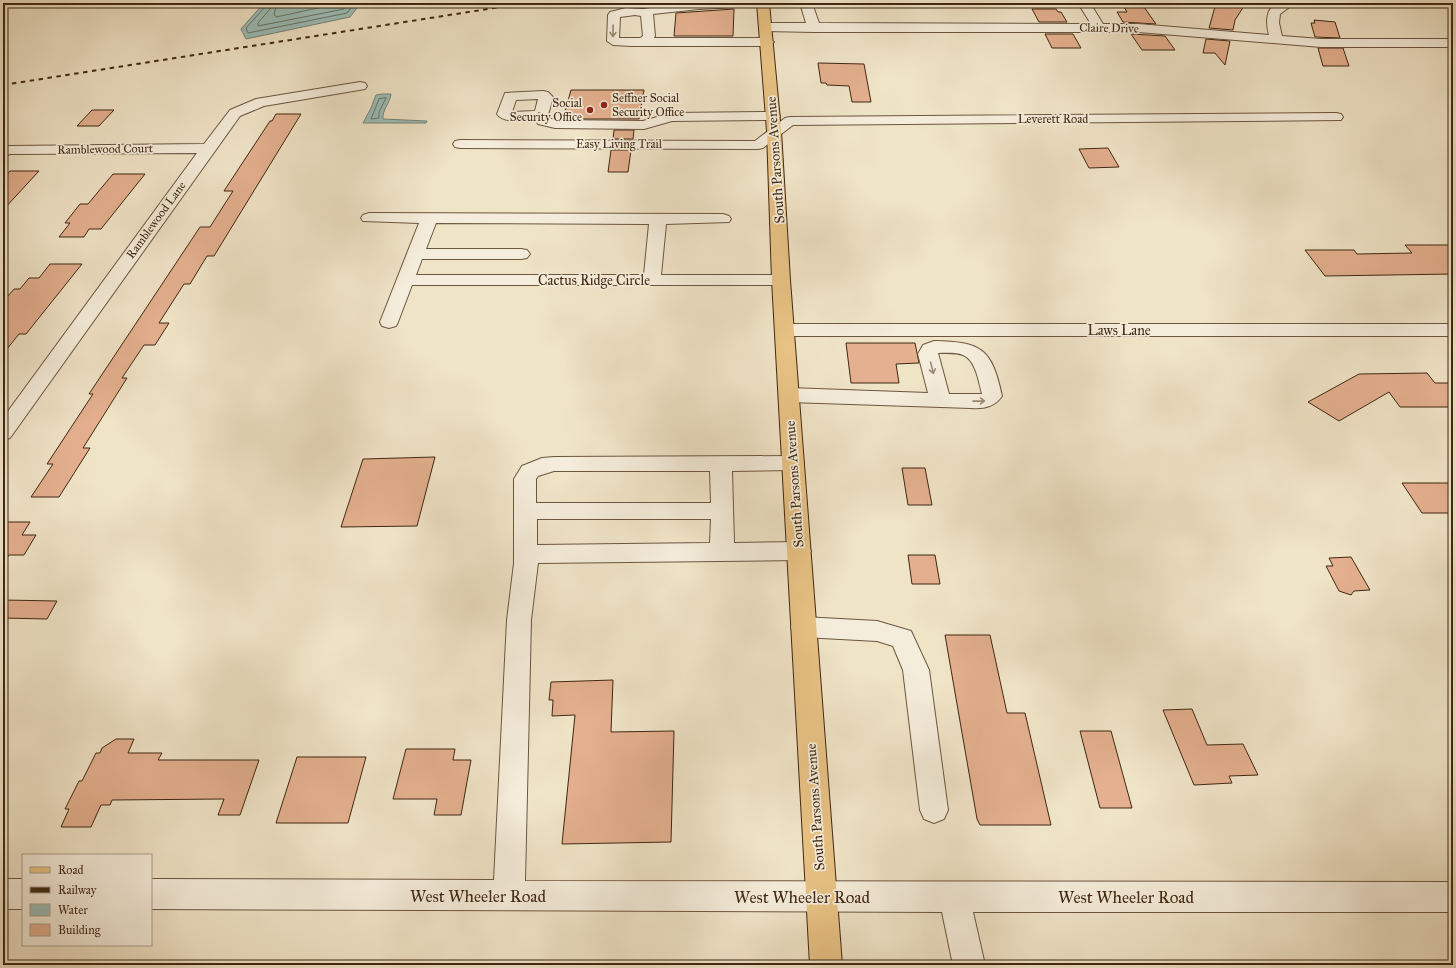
<svg xmlns="http://www.w3.org/2000/svg" width="1456" height="968" viewBox="0 0 1456 968" font-family="'IM FELL Great Primer',serif">
  <style>
    .water { fill: #9abeb8; stroke: #768276 }
    .lines { fill: none; stroke-linecap: round; stroke-linejoin: round }
    .shore { stroke: #6c7265; stroke-width: 1 }
    .building { fill: #e4b08f; stroke: #3f2712 }
    .minor-casing { stroke: #6b563f; stroke-width: 2 }
    .major-casing { stroke: #3f2712; stroke-width: 2 }
    .minor { fill: #f5eddb; fill-rule: evenodd }
    .major { fill: #e8c284; fill-rule: evenodd }
    .rail { stroke: #3f2712; stroke-width: 2; stroke-dasharray: 4.5 4.5; stroke-linecap: butt }
    .oneway { stroke: #9a8a76 }
    .poi-dot { fill: #8f2418; stroke: #f5eddb; stroke-width: 1.5 }
    .labels { text-anchor: middle; stroke-width: 3.5; stroke-linejoin: round; paint-order: stroke }
    .far-street-label { font-size: 12px; fill: #3f2712; stroke: #f5eddb }
    .far-poi-label { font-size: 12px; fill: #3f2712; stroke: #f5eddb; text-anchor: start }
    .street-label { font-size: 14px; fill: #3f2712; stroke: #f5eddb }
    .near-street-label { font-size: 17px; fill: #3f2712; stroke: #f5eddb }
  </style>
  <rect width="100%" height="100%" fill="#f0e4c7"/>
  <filter id="stains"><feTurbulence type="fractalNoise" baseFrequency=".005" numOctaves="4"/><feColorMatrix values="0 0 0 0 .2 0 0 0 0 .09 0 0 0 0 .02 0 0 0 .5 -.17"/></filter>
  <radialGradient id="worn" r=".72"><stop offset=".6" stop-color="#630" stop-opacity="0"/><stop offset="1" stop-color="#630" stop-opacity=".3"/></radialGradient>
  <g class="water">
    <polygon points="264,3 361,3 350,17 246,39 241,29"/>
    <path d="M382,94H391C390,103 382,110 383,119L427,121L426,123H363L371,108L376,95Z"/>
  </g>
  <g class="lines">
    <g class="shore">
      <polyline points="266,3 265,7 246,28 248,33 347,13 355,3"/>
      <polyline points="271,3 270,9 258,23 258,26 344,9 349,3"/>
      <polyline points="277,3 274,14 276,17 341,3"/>
      <polygon points="386,98 379,112 379,118 371,119 379,99"/>
    </g>
  </g>
  <g class="building">
    <polygon points="1216,3 1246,3 1235,20 1233,30 1209,28"/>
    <polygon points="1124,7 1144,7 1156,24 1123,22 1117,12 1127,12"/>
    <polygon points="734,9 733,36 674,36 676,13"/>
    <polygon points="1032,9 1056,9 1058,12 1061,12 1067,22 1039,22"/>
    <polygon points="1314,20 1335,22 1340,38 1315,37 1311,23 1315,23"/>
    <polygon points="1045,34 1073,34 1081,48 1052,48"/>
    <polygon points="1131,34 1165,36 1175,50 1142,50"/>
    <polygon points="1206,39 1230,41 1225,65 1215,53 1203,53"/>
    <polygon points="1318,48 1343,48 1349,66 1323,66"/>
    <polygon points="818,63 864,64 871,102 852,102 849,86 827,85 826,83 821,83"/>
    <polygon points="571,90 644,90 639,119 563,119"/>
    <polygon points="92,110 114,110 99,126 77,126"/>
    <polygon points="276,114 301,114 214,256 207,256 190,284 184,284 159,323 169,323 155,345 144,345 122,378 127,378 83,448 90,448 59,497 31,497 53,464 47,464 93,394 89,394 200,227 210,227 233,191 224,191 270,121 272,121"/>
    <polygon points="614,130 634,130 633,139 613,139"/>
    <polygon points="1108,148 1119,167 1089,168 1079,149"/>
    <polygon points="611,150 631,150 628,172 608,172"/>
    <polygon points="10,171 39,171 3,210 3,179"/>
    <polygon points="113,174 145,174 101,229 89,229 84,237 59,237 70,223 65,223 80,204 88,204"/>
    <polygon points="1405,245 1453,245 1453,274 1325,276 1305,250 1354,250 1357,254 1412,253"/>
    <polygon points="50,264 82,264 26,334 19,334 3,354 3,302 14,289 20,289 29,278 39,278"/>
    <polygon points="846,343 915,343 919,363 896,364 899,383 851,383"/>
    <polygon points="1427,373 1435,383 1453,383 1453,407 1400,407 1389,392 1339,421 1308,402 1359,374"/>
    <polygon points="435,457 417,526 341,527 363,459"/>
    <polygon points="902,468 925,468 932,505 908,505"/>
    <polygon points="1402,483 1448,483 1453,490 1453,513 1422,513"/>
    <polygon points="3,522 30,522 22,535 36,535 24,555 9,555 3,564"/>
    <polygon points="908,555 935,555 940,584 912,584"/>
    <polygon points="1351,557 1370,590 1354,591 1351,595 1339,591 1326,566 1333,566 1329,558"/>
    <polygon points="3,600 57,601 47,619 3,618"/>
    <polygon points="945,635 990,635 1007,713 1025,713 1051,825 980,825 977,819"/>
    <polygon points="613,680 611,732 674,731 671,842 562,844 575,715 552,716 553,700 549,700 551,682"/>
    <polygon points="1192,709 1207,745 1243,744 1258,775 1229,776 1232,783 1194,785 1163,710"/>
    <polygon points="1080,731 1111,731 1132,808 1100,808"/>
    <polygon points="116,739 134,739 128,753 162,753 158,760 259,760 240,815 218,815 224,799 112,800 110,805 101,805 91,827 61,827 69,809 65,809 79,781 82,781 96,753 100,753 102,748"/>
    <polygon points="406,749 455,749 453,760 471,760 461,815 434,815 437,799 393,799"/>
    <polygon points="297,757 366,757 348,823 276,823"/>
  </g>
  <g class="lines">
    <g class="minor-casing">
      <g id="minor">
        <path d="M686,3H744L738,7L699,9L653,14L655,36L654,38H768L774,42L768,46H631L613,45L607,41L608,15L610,12L626,8L643,9ZM635,15L641,16L643,36L640,38H619L620,17Z"/>
        <path d="M800,3H812L819,23L1091,24L1078,3H1090L1103,24H1138L1269,35C1266,24 1265,8 1278,3C1283,2 1290,3 1295,3L1280,14L1279,23L1282,36L1321,39H1453V47H1321L1138,32H814L765,31L759,27L765,23H806Z"/>
        <polygon points="360,82 365,83 367,86 365,89 264,106 240,116 10,438 3,440 3,418 197,153 10,154 3,157 3,147 9,146 204,144 230,110 256,99"/>
        <path d="M543,91L548,92L553,97L548,115L549,118L555,120L643,121L671,113L773,112L778,113L780,116L778,119L773,120L672,121L644,129L555,128L538,124L535,119C524,120 504,124 497,114L505,93ZM538,99L535,111L512,112L516,100Z"/>
        <polygon points="1336,113 1341,114 1343,117 1341,120 793,125 763,148 758,149 460,148 455,147 453,144 455,141 460,140 755,141 785,118 790,117"/>
        <path d="M369,213L723,214L729,216L731,219L729,222L666,224L661,275H781L787,276L790,280L787,284L781,285H412L398,322L396,326L389,328L382,326L380,322L419,223L363,221L361,218L363,215ZM436,223L649,224L644,275H416L422,259H521L527,258L530,254L527,250L521,249H426Z"/>
        <polygon points="785,324 1453,324 1453,336 785,336 778,334 776,330 778,326"/>
        <path d="M934,341C981,342 992,348 1002,396C995,407 983,409 971,408L789,402L782,400L779,395L782,390L789,388L928,393L918,354L923,345ZM938,353C946,353 956,352 963,355C976,360 979,383 982,394H949Z"/>
        <path d="M793,456L801,458L804,463L801,468L793,470L732,471L734,543L799,542L807,545L811,551L807,557L799,560L538,563L531,620L525,881L1453,882V912H973L985,965H953L942,912L151,909V879L494,880L507,620L514,563V479L522,466L542,458L554,457ZM554,471H710L711,503H536V479L538,476ZM537,519H711L710,543L537,545Z"/>
        <polygon points="803,617 877,621 911,631 929,670 948,810 944,819 934,823 924,819 920,810 903,670 893,646 877,641 803,637 794,634 791,627 794,620"/>
        <rect x="3" y="879" width="20" height="30"/>
      </g>
    </g>
    <g class="major-casing">
      <polygon id="major" points="757,3 769,3 781,131 790,280 842,965 810,965 772,280 767,131"/>
    </g>
    <use href="#minor" class="minor"/>
    <use href="#major" class="major"/>
    <polyline class="rail" points="3,85 526,3"/>
  </g>
  <defs><path id="oneway-shaft" d="M-6 0H5M1.5-3L5.5 0L1.5 3" fill="none" stroke-width="1.6" stroke-linecap="round" stroke-linejoin="round"/></defs>
  <g class="oneway">
    <use href="#oneway-shaft" transform="translate(613 31) rotate(91)"/>
    <use href="#oneway-shaft" transform="translate(932 368) rotate(76)"/>
    <use href="#oneway-shaft" transform="translate(979 401) rotate(-1)"/>
  </g>
  <g class="poi-dot">
    <circle cx="604" cy="105" r="4"/>
    <circle cx="590" cy="110" r="4"/>
  </g>
  <g class="labels">
    <g class="far-street-label">
      <text transform="translate(1109 28) rotate(1)" y="4">Claire Drive</text>
      <text x="1053" y="123">Leverett Road</text>
      <text x="619" y="148">Easy Living Trail</text>
      <text transform="translate(105 149) rotate(-1)" y="4">Ramblewood Court</text>
      <text transform="translate(156 220) rotate(-54)" y="4">Ramblewood Lane</text>
    </g>
    <g class="far-poi-label">
      <text x="612" y="102">Seffner Social<tspan x="612" dy="14">Security Office</tspan></text>
      <text x="582" y="107" text-anchor="end">Social<tspan x="582" dy="14">Security Office</tspan></text>
    </g>
    <g class="street-label">
      <text transform="translate(775 160) rotate(-94)" y="5">South Parsons Avenue</text>
      <text x="594" y="285">Cactus Ridge Circle</text>
      <text x="1119" y="335">Laws Lane</text>
      <text transform="translate(794 484) rotate(-94)" y="5">South Parsons Avenue</text>
      <text transform="translate(815 807) rotate(-94)" y="5">South Parsons Avenue</text>
    </g>
    <g class="near-street-label">
      <text x="478" y="902">West Wheeler Road</text>
      <text x="802" y="903">West Wheeler Road</text>
      <text x="1126" y="903">West Wheeler Road</text>
    </g>
  </g>
  <rect width="1456" height="968" fill="none" stroke="#f0e4c7" stroke-width="16"/>
  <rect x="4" y="4" width="1448" height="960" fill="none" stroke="#3f2712" stroke-width="2"/>
  <rect x="8" y="8" width="1440" height="952" fill="none" stroke="#3f2712"/>
  <rect x="22" y="854" width="130" height="92" fill="#f5eddb" stroke="#ac9e8b"/>
  <rect x="30" y="867" width="20" height="6" fill="#e8c284" stroke="#ac9e8b"/>
  <text x="58" y="874" font-size="12" fill="#3f2712">Road</text>
  <rect x="30" y="887" width="20" height="6" fill="#3f2712" stroke="#ac9e8b"/>
  <text x="58" y="894" font-size="12" fill="#3f2712">Railway</text>
  <rect x="30" y="904" width="20" height="12" fill="#9abeb8" stroke="#ac9e8b"/>
  <text x="58" y="914" font-size="12" fill="#3f2712">Water</text>
  <rect x="30" y="924" width="20" height="12" fill="#e4b08f" stroke="#ac9e8b"/>
  <text x="58" y="934" font-size="12" fill="#3f2712">Building</text>
  <rect width="100%" height="100%" filter="url(#stains)"/>
  <rect width="100%" height="100%" fill="url(#worn)"/>
</svg>
